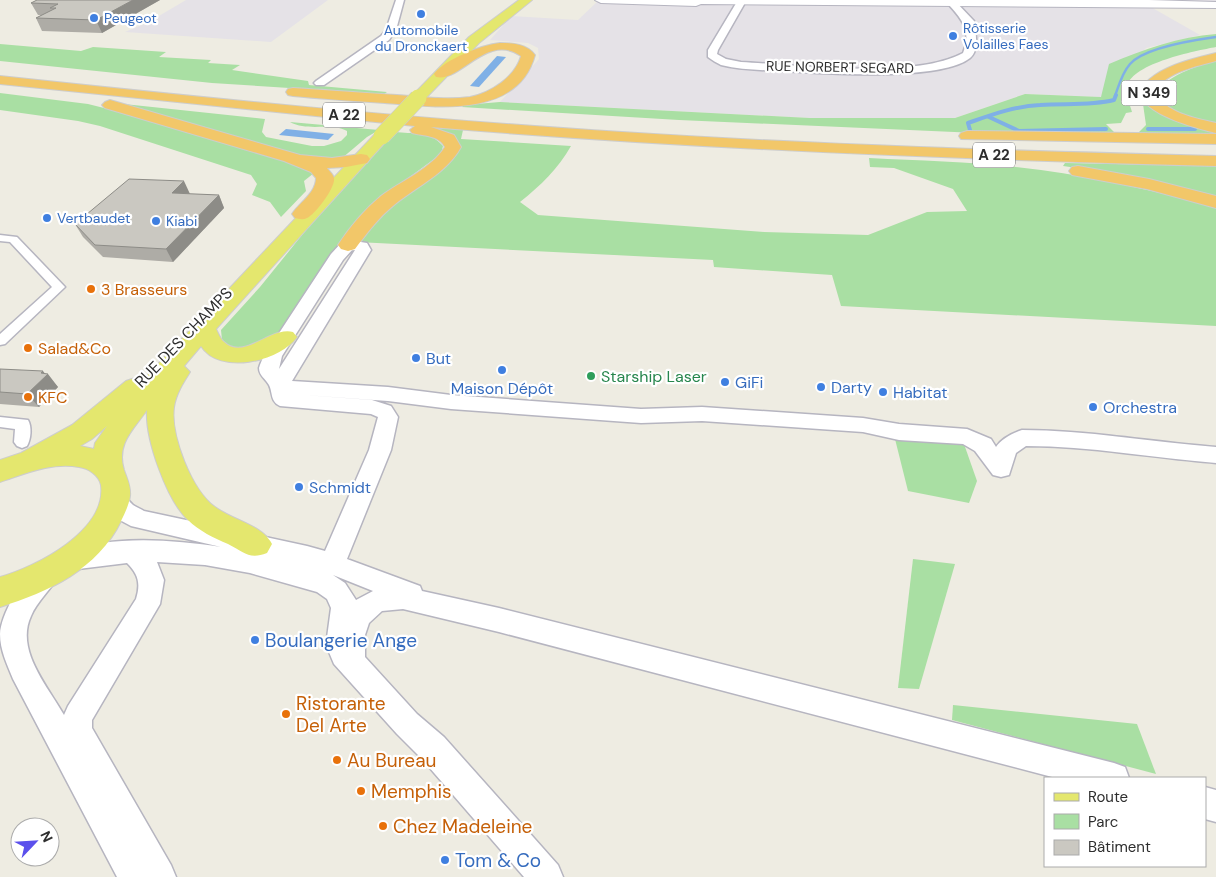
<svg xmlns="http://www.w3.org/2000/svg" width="1216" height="877" viewBox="0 0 1216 877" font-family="'DM Sans',sans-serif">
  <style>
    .industrial { fill: #e5e2e7 }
    .green { fill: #a9dfa3 }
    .water { fill: #7fb0e6 }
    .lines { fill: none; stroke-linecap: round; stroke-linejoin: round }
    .stream-far1 { stroke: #7fb0e6; stroke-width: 2.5 }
    .stream { stroke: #7fb0e6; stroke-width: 4 }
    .pedestrian-casing { stroke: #b6b5c0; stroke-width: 3 }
    .minor-casing { stroke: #b6b5c0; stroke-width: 3 }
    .secondary-casing { stroke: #b6b5c0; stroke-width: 2 }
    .primary-casing { stroke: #cdcdcd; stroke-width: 2 }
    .motorway-casing { stroke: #cdcdcd; stroke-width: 2 }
    .pedestrian { fill: #fff; fill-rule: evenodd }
    .minor { fill: #fff; fill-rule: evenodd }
    .secondary { fill: #fff; fill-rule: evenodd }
    .primary { fill: #e4e76e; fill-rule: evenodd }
    .motorway { fill: #f2c769; fill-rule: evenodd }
    .primary-bridge-casing { stroke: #cdcdcd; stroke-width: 18; stroke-linecap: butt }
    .primary-bridge { stroke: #e4e76e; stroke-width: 17 }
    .wall { fill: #aeaca6 }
    .shaded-wall { fill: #8d8c87 }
    .building { fill: #cac8c1; stroke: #8d8c87 }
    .shop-dot { fill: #3f7fe0; stroke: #fff; stroke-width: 2 }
    .food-dot { fill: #e8710a; stroke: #fff; stroke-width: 2 }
    .leisure-dot { fill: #2e9e5b; stroke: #fff; stroke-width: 2 }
    .labels { text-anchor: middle; stroke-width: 4.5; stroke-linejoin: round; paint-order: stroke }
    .far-shop-label { font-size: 14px; fill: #366cbe; stroke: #fff; text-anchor: start }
    .far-street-label { font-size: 14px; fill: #2e2e2e; stroke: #fff }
    .shield { fill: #fff; stroke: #6d6d6d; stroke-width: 1 }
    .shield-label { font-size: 15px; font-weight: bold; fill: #2e2e2e }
    .food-label { font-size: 16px; fill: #c56008; stroke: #fff; text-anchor: start }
    .street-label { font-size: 16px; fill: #2e2e2e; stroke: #fff }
    .shop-label { font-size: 16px; fill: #366cbe; stroke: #fff; text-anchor: start }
    .leisure-label { font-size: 16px; fill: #27864d; stroke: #fff; text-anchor: start }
    .near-shop-label { font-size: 19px; fill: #366cbe; stroke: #fff; text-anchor: start }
    .near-food-label { font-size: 19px; fill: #c56008; stroke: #fff; text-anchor: start }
  </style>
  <rect width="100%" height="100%" fill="#eeece2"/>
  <g class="industrial">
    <polygon points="186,0 328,0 271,42 125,32 147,23"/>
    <polygon points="599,0 1216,0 1216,3 1142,2 1200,35 1146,48 1101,97 1025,94 955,118 810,118 500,102 539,59 538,48 528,43 490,40 511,16 578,20"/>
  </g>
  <g class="green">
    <path d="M1216,34V47C1195,51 1133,63 1127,86C1125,94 1130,105 1132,112L1126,113L1121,123L1106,124L1114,132L977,133L679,120L462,107L464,105L500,102L810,118H955L1025,94L1101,97L1109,64C1144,49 1179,37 1216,34Z"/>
    <polygon points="0,44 81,51 93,47 166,52 159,57 211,60 208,63 240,65 232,70 308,81 309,85 387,92 384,94 212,83 0,61"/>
    <path d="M1216,61V126C1194,119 1169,115 1156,95C1162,77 1199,65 1216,61Z"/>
    <polygon points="0,93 88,104 104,108 300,165 314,173 304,181 306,191 281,217 270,202 252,195 257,184 251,175 100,126 78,121 0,110"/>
    <polygon points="1142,97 1216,131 1216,136 1137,134 1146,125"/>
    <path d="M124,104L265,119L262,132L266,137L312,146H324L341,141L347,135V131C330,122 308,132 290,122L379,130L367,137L341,159H313Z"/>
    <path d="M425,127L463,130L461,139L571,146C558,169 541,185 520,202L538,215L764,232L868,235L927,212L967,211L953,189L894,168L870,167L869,158C926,161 984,162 1041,170C1100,178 1158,192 1216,207V326L841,306L832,275L714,267L713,260L357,242L377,215L459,147L455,138Z"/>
    <path d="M395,132C412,134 431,131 443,146L441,154L392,190L341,241L275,339L250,348H236L228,345L222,340L221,330L260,287L319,214Z"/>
    <polygon points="1065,163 1216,166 1216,198 1091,170 1063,166"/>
    <polygon points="895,439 964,444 977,481 969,503 908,491"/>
    <polygon points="913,559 955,564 919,689 898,688"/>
    <polygon points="953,705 1137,724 1156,774 952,720"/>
  </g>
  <g class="water">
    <polygon points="497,56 506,57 479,87 470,86"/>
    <polygon points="286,129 334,134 328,140 279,135"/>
  </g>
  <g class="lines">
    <path class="stream-far1" d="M1115,96C1119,85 1122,73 1130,64C1145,47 1194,40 1216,37"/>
    <g class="stream">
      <polyline points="989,117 1019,131 1106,129"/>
      <polyline points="1148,129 1195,129"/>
      <path d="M970,130L968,123C991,115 1015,106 1040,105C1065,103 1089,106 1114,100L1116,95"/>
    </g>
    <g class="pedestrian-casing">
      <g id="pedestrian">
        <polygon points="0,235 17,237 65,287 5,344 0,345 0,334 52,287 10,242 0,241"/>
        <path d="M0,417L28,420C32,427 31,439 27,446L22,448L17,446L14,442L15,429L0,427Z"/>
      </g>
    </g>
    <g class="minor-casing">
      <g id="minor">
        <polygon points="396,0 404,0 396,30 389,40 324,85 316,85 314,83 316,81 381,36 386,30"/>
        <path d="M738,0L746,1L718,50L717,54L726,59L741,62C800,65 912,80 963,53C972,31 962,19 948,4L947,2L948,0H954L974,21C975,31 980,50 970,58C940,82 822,73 782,71C762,70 741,70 721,65C717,63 712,60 708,57V50Z"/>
        <path d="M348,240L367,243L371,250L292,381L388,387L451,395L641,409L702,407L863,418L899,424L967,429L991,439L996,447C1001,439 1013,433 1022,430C1087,430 1151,442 1216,447V463C1153,458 1090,446 1026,446L1016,453L1009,475L1001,477L993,475L975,451L963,444L899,440L863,432L702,421L641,423L451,409L388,401L290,394L372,400L391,406L398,417L391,450L347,559L420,586L422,591L499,608L1114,763L1125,767L1129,778H1056L499,632L403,609L382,611L369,623L365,635V657L417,714L444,737L558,865L563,877H524L422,759L397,734L334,664L326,645L331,608L327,599L317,592L250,573L205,565L157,562L164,580L160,604L92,720V728L171,865L176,877H117L13,679C7,664 0,650 0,634C1,615 21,579 37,568C43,563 48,565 55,567L59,575C51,590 37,601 31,616C15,650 48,687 64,715L68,706L136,599C141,583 138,574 127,563L70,570L61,567L58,560L61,553C111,535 169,539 221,547L131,526L116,518L104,498L107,492C126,485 122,496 133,505C136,507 141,509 144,511L307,546L325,551L369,450L378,417L371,414L280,406C270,401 273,393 269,385C266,379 259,376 259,368C260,364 262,360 264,356L331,254L342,242ZM352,250H355L279,369L282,356L343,260ZM333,575L373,591L356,600L345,583Z"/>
        <polygon points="1205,787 1216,790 1216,822 1205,819"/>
      </g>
    </g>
    <g class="secondary-casing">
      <polygon id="secondary" points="595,0 1149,0 1216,2 1216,8 701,4 696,6 601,3"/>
    </g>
    <g class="primary-casing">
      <g id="primary">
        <polygon points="519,0 532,0 479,43 423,101 413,101 410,98 413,95 469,37"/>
        <path d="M382,131L388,133L390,136L388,139L216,329C218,333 220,339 224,342C244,361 271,326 293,332L297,337C280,362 219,375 201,346L184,366L190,372C183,383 176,394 174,407C170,435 192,491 215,507C232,520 262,525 272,544L267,553C249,560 244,552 228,544C214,538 199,531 188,520C167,500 145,439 147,410C133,430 116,444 124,470C127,479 131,486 130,496C129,505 125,513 121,521C98,569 49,592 0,607V577C36,567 107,531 101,485C99,475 88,468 79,467C51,462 25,474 0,482V460L21,453L72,425L126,381L135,378L143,380L376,133ZM107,426L95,443L94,449L80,446L92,439Z"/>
      </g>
    </g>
    <g class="motorway-casing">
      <g id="motorway">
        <path d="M500,43C513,43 527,44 535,55C518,119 434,107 385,103C354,101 324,99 293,96L288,95L286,92L288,89L293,88C328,90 362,93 397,95C421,97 446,100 470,97C491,93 515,77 521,56C487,32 460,83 436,77L434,74C445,59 482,45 500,43Z"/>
        <path d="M1216,53V61C1198,66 1165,72 1156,91C1161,112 1198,119 1216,123V133C1196,128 1108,106 1155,75C1173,63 1196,58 1216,53Z"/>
        <path d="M0,76C207,98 414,119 622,132C820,145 1018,151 1216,156V166C954,159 692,149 431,127L454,135L461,147C446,174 417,186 394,205C378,218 367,233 355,249L348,251L341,249L338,245C350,227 364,210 381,196C401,181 431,169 445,147C439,135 423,136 412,133L410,130L415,126L0,84Z"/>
        <path d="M110,100L300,155L332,158L361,154L367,155L370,159L367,163L346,167L327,168C329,171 333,174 334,178C336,187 315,215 307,218C303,220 299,219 295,218L292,214C300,202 316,193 316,178L311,172L284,161L105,108L102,105L105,102Z"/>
        <polygon points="967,131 1216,134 1216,144 961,139 959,136 961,133"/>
        <polygon points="1078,166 1149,179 1216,196 1216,208 1147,189 1072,175 1069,171 1072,167"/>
      </g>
    </g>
    <use href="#pedestrian" class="pedestrian"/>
    <use href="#minor" class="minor"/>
    <use href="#secondary" class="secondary"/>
    <use href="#primary" class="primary"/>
    <use href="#motorway" class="motorway"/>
    <g class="primary-bridge-casing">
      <polyline id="primary-bridge" points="382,136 418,98"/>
    </g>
    <use href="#primary-bridge" class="primary-bridge"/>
  </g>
  <g class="wall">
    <polygon points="37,0 160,0 102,33 42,31 36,18 41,15 38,15 31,3"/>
    <polygon points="190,194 219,195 224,208 173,262 103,257 83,237 75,224"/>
    <polygon points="0,369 44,373 58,387 39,407 0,404"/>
  </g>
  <g class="shaded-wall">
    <polygon points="133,0 160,0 102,33 96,20"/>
    <polygon points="184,181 190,194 172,193"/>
    <polygon points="219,195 224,208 173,262 166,249"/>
    <polygon points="43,371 46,375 48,374 58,387 39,407 27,394"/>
  </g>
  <g class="building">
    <polygon points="37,0 133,0 96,20 36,18 56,8 50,8 58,4 31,3"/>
    <polygon points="129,179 184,181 172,193 219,195 166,249 95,245 75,224"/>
    <polygon points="0,369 43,371 41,373 48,374 27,394 0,392"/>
  </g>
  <g class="shop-dot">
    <circle cx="421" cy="14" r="5"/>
    <circle cx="94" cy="18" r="5"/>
    <circle cx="953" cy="36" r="5"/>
    <circle cx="47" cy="218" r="5"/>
    <circle cx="156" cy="221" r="5"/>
    <circle cx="416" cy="358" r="5"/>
    <circle cx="502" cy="370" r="5"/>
    <circle cx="725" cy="382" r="5"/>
    <circle cx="821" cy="387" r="5"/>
    <circle cx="883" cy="392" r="5"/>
    <circle cx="1093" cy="407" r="5"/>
    <circle cx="299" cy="487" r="5"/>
    <circle cx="255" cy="640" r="5"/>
    <circle cx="445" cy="860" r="5"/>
  </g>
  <g class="food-dot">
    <circle cx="91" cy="289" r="5"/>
    <circle cx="28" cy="348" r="5"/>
    <circle cx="28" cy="397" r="5"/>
    <circle cx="286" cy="714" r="5"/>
    <circle cx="337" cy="760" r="5"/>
    <circle cx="361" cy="791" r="5"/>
    <circle cx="383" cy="826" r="5"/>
  </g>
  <circle class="leisure-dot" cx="591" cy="376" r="5"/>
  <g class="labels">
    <g class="far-shop-label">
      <text x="104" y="23">Peugeot</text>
      <text x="963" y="33">Rôtisserie<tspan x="963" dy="16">Volailles Faes</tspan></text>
      <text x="421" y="35" text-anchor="middle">Automobile<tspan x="421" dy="16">du Dronckaert</tspan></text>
      <text x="57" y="223">Vertbaudet</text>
      <text x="166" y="226">Kiabi</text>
    </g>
    <g class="far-street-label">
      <text transform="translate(840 67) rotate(1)" y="5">RUE NORBERT SEGARD</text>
    </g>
    <g class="shield">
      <rect x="1121.5" y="80.5" width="55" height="25" rx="4"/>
      <rect x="323" y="102.5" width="42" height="25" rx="4"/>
      <rect x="973" y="142.5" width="42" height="25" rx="4"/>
    </g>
    <g class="shield-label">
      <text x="1149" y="98">N 349</text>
      <text x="344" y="120">A 22</text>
      <text x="994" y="160">A 22</text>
    </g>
    <g class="food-label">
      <text x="101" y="295">3 Brasseurs</text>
      <text x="38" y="354">Salad&amp;Co</text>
      <text x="38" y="403">KFC</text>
    </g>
    <g class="street-label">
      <text transform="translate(183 337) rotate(-46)" y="6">RUE DES CHAMPS</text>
    </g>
    <g class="shop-label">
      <text x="426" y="364">But</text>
      <text x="735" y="388">GiFi</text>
      <text x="831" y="393">Darty</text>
      <text x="502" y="394" text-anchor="middle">Maison Dépôt</text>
      <text x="893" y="398">Habitat</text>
      <text x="1103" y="413">Orchestra</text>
      <text x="309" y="493">Schmidt</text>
    </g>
    <g class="leisure-label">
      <text x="601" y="382">Starship Laser</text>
    </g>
    <g class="near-shop-label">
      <text x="265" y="647">Boulangerie Ange</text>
      <text x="455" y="867">Tom &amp; Co</text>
    </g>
    <g class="near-food-label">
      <text x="296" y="710">Ristorante<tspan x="296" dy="22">Del Arte</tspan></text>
      <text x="347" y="767">Au Bureau</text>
      <text x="371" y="798">Memphis</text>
      <text x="393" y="833">Chez Madeleine</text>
    </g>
  </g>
  <rect x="1044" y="777" width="162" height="90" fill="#ffffff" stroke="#ababab"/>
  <rect x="1054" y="793" width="25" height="8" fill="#e4e76e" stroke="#ababab"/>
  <text x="1088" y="802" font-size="15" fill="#2e2e2e">Route</text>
  <rect x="1054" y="814" width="25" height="15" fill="#a9dfa3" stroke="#ababab"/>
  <text x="1088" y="827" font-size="15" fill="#2e2e2e">Parc</text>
  <rect x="1054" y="840" width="25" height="15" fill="#cac8c1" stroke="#ababab"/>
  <text x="1088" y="852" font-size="15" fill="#2e2e2e">Bâtiment</text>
  <g transform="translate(35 842) rotate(65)"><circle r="24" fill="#ffffff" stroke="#ababab"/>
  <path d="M0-4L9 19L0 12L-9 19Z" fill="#5b50ec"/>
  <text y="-8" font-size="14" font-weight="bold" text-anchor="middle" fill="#2e2e2e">N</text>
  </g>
</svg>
